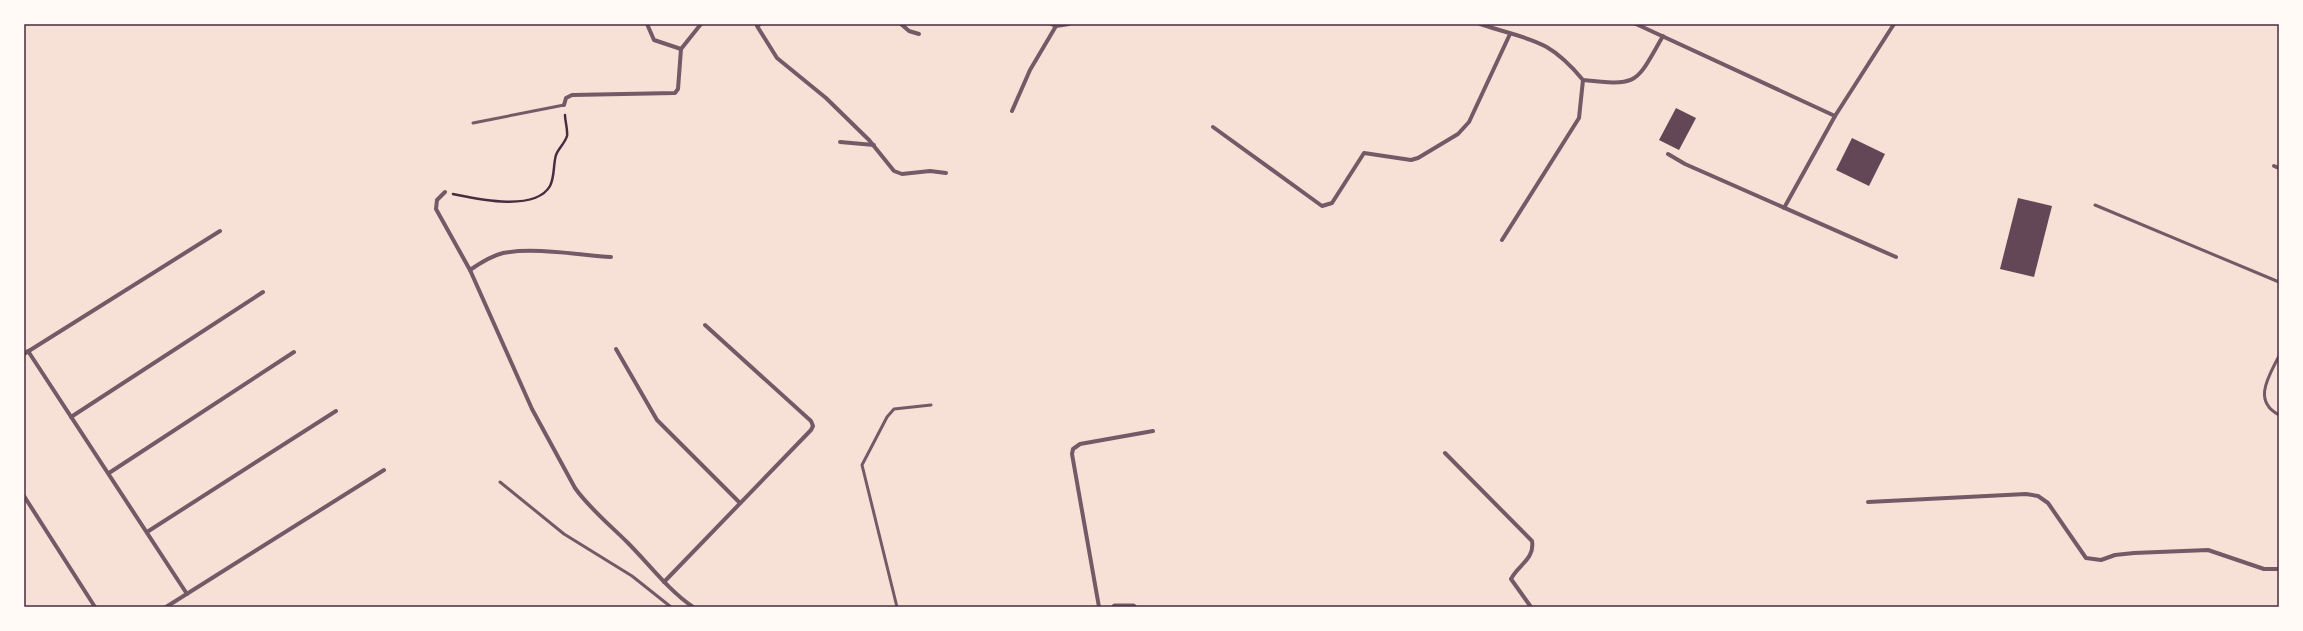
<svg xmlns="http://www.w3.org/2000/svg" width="2303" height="631" viewBox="0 0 2303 631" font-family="'Crimson Pro',serif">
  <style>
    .building { fill: #644757 }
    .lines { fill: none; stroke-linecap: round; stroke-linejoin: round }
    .path { stroke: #4a2c40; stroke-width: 2.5 }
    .service { stroke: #755966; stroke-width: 3 }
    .minor { stroke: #755966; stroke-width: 4 }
    .tertiary { stroke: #755966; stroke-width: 7 }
    .neatline { fill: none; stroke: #4a2c40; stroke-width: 1.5 }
  </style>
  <rect width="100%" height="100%" fill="#f7e1d7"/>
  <g class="building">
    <polygon points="1676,108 1696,118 1679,150 1659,140"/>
    <polygon points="1852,138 1885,154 1869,186 1836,170"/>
    <polygon points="2018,198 2052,206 2034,277 2000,269"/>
  </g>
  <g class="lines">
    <path class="path" d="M453,194C477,199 535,212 550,186C555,176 553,165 556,155C558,149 565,143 567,136C568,130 565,121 565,115"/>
    <g class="service">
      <polyline points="473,123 564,105"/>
      <polyline points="2095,205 2279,282"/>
      <path d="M2279,356C2269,376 2252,401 2279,415"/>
      <polyline points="500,482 564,534 632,576 671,607"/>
      <polyline points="897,607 862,465 887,417 894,409 931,405"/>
    </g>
    <g class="minor">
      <polyline points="647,24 654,40 681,49"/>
      <polyline points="760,24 757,26 777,58 826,98 869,140 894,171 902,174 930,171 946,173"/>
      <polyline points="901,24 909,31 919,34"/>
      <polyline points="1051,24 1056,26 1069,24"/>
      <path d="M1480,24C1531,41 1547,37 1583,80C1640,86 1635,84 1663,36"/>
      <polyline points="1636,24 1835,116"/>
      <polyline points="564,105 566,98 572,95 675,93 678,89 681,49 701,24"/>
      <polyline points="1012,111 1030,70 1056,26"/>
      <polyline points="1213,127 1322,206 1332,203 1364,153 1411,160 1418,158 1458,134 1469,122 1510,34"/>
      <polyline points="840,142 874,145"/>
      <polyline points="1668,154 1685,164 1896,257"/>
      <polyline points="2274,166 2279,168"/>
      <path d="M445,192L437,200L436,209L470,270L532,409L575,488C590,509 610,525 628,543C649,564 668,590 693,607"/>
      <polyline points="1784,208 1835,116 1894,24"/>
      <polyline points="1502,240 1579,118 1583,80"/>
      <path d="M470,270C480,263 491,256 503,253C534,247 579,255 611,257"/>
      <polyline points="616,349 657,420 740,503"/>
      <polyline points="28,351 187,594"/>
      <polyline points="24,354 220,231"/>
      <polyline points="71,417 263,292"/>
      <path d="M1445,453L1532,541C1535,559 1518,565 1511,579L1531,607"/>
      <polyline points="109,473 294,352"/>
      <polyline points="24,496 95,607"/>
      <polyline points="1868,502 2026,494 2038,496 2048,503 2086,558 2101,560 2115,555 2134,553 2208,550 2264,569 2279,569"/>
      <polyline points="147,532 336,411"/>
      <polyline points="664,582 811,430 813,426 811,421 705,325"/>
      <polyline points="166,607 384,470"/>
      <polyline points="1099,607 1072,454 1073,449 1080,444 1153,431"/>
    </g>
    <polyline class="tertiary" points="1115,607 1133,607"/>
  </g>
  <rect width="2303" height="631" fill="none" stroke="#fffaf5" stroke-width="50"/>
  <rect x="25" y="25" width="2253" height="581" class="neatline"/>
</svg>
